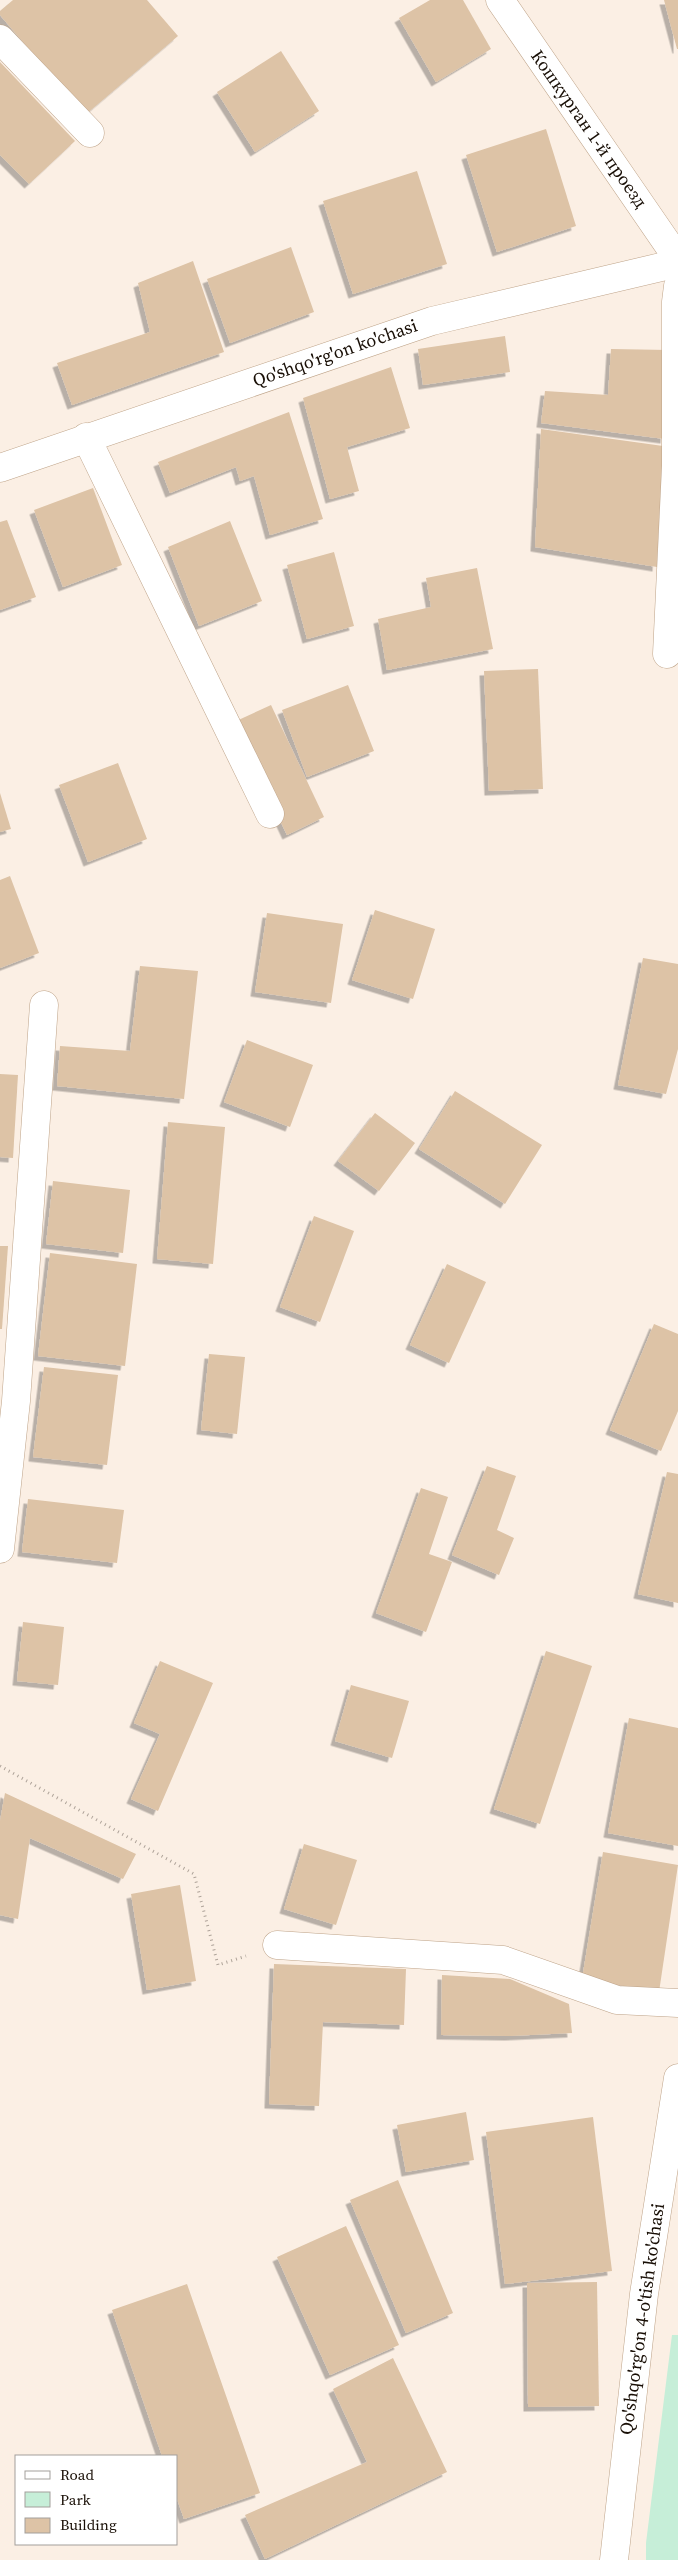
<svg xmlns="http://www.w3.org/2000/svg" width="678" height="2560" viewBox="0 0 678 2560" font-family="'Source Serif 4',serif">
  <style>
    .green { fill: #c6eed8 }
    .building { fill: #ddc3a6; filter: url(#shadow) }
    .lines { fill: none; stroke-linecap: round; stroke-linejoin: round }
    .minor-casing { stroke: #bea388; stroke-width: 29 }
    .path { stroke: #aea399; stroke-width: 3; stroke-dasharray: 1 4; stroke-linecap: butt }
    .minor { stroke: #fff; stroke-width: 28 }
    .labels { text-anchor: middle; stroke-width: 4.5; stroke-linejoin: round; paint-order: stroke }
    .street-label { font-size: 18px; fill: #180e05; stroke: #fff }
  </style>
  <defs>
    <filter id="shadow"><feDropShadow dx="-4.5" dy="4.5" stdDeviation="0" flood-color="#0004"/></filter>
  </defs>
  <rect width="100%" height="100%" fill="#fbefe4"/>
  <polygon class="green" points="672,2335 678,2335 678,2560 646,2560 646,2543"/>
  <g class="building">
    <polygon points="13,0 147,0 178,36 85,115 0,15 0,11"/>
    <polygon points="430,0 463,0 491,49 436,82 399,18"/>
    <polygon points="664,0 678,0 678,49 677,49"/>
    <polygon points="281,51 319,111 255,152 217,92"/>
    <polygon points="0,62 75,141 29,184 0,155"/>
    <polygon points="546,129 576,226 497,252 466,155"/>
    <polygon points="417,171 447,264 353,294 323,201"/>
    <polygon points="291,247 314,312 230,343 207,279"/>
    <polygon points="193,261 224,352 72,405 57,363 150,332 138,283"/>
    <polygon points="505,336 510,372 423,385 418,349"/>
    <polygon points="611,349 669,350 665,439 541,423 545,391 608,395"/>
    <polygon points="391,367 410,428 347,447 359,491 330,499 303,398"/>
    <polygon points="289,412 323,519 270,535 254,476 240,481 236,467 170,493 158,462"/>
    <polygon points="541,429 663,446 657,567 535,547"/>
    <polygon points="93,488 122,565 63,587 34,510"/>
    <polygon points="7,520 36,597 0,610 0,522"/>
    <polygon points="230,521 262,601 199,626 168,547"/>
    <polygon points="334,552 354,626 307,639 287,565"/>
    <polygon points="477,568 493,649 387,670 378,619 431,607 426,578"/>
    <polygon points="538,669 543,789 489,791 484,671"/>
    <polygon points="348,685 374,751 307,777 282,710"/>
    <polygon points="271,705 324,817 287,835 234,722"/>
    <polygon points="118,763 147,839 88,862 59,785"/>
    <polygon points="0,793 11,829 0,832"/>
    <polygon points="10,876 39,953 0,968 0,880"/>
    <polygon points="375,910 435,929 413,999 352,980"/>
    <polygon points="267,913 343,924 331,1003 255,992"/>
    <polygon points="643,958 678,964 678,1049 666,1094 618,1085"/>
    <polygon points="140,966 198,971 184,1099 57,1086 60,1046 130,1051"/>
    <polygon points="247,1040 313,1065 290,1127 224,1102"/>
    <polygon points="0,1074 18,1075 13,1158 0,1157"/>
    <polygon points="455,1091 542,1145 505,1204 419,1149"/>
    <polygon points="375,1113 415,1143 379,1191 338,1161"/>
    <polygon points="168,1122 225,1127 213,1264 157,1259"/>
    <polygon points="53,1181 130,1190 123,1253 46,1244"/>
    <polygon points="314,1216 354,1231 320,1322 280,1307"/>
    <polygon points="0,1246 8,1246 2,1329 0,1329"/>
    <polygon points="50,1253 137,1264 125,1366 38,1356"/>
    <polygon points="447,1264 486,1282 449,1363 410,1345"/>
    <polygon points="654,1324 678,1334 678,1411 661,1451 610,1430"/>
    <polygon points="209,1354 245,1357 237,1434 201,1430"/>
    <polygon points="44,1367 118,1375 107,1465 33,1457"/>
    <polygon points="487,1466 516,1476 497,1530 514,1538 499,1575 452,1555"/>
    <polygon points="667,1472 678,1474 678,1603 638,1594"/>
    <polygon points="421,1488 448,1497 429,1554 452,1562 426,1632 376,1613"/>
    <polygon points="28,1499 124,1510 117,1563 22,1552"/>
    <polygon points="23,1622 64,1627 58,1685 17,1681"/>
    <polygon points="546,1651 592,1666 540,1824 494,1809"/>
    <polygon points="160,1661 213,1683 158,1811 131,1799 160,1734 134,1723"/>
    <polygon points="351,1685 409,1701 392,1758 335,1741"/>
    <polygon points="629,1718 678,1728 678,1846 608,1833"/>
    <polygon points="5,1793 136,1854 123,1879 30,1838 18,1919 0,1915 0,1821"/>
    <polygon points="304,1844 357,1860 336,1925 284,1909"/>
    <polygon points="603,1852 678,1865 659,1992 582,1979"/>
    <polygon points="180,1885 196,1981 147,1990 131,1894"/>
    <polygon points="274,1964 406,1969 404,2025 323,2022 319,2106 269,2104"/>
    <polygon points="442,1975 510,1979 569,2004 572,2033 509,2036 441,2035"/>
    <polygon points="466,2112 474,2160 406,2172 397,2125"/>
    <polygon points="593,2117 612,2271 505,2284 486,2132"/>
    <polygon points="398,2180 453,2313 406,2333 350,2200"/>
    <polygon points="346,2226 399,2345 330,2375 277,2257"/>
    <polygon points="597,2282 599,2406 528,2407 527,2283"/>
    <polygon points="187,2284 260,2493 184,2519 176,2496 176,2456 162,2456 112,2310"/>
    <polygon points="393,2358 447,2472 265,2559 245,2515 367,2462 333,2389"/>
  </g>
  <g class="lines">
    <g class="minor-casing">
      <g id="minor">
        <polyline points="500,0 678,259"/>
        <polyline points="0,39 90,133"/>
        <polyline points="86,437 270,814"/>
        <polyline points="0,468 432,321 678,263"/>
        <polyline points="667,654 676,466 676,302 678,286"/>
        <polyline points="0,1549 16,1401 44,1005"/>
        <polyline points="277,1945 503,1960 617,2000 678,2003"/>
        <polyline points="614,2560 644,2294 678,2078"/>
      </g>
    </g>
    <polyline class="path" points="0,1766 194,1874 218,1965 246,1956"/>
    <use href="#minor" class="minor"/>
  </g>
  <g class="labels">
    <g class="street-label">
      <text transform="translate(589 129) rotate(55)" y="6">Кошкурган 1-й проезд</text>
      <text transform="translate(335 353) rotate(-19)" y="6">Qo'shqo'rg'on ko'chasi</text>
      <text transform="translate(642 2319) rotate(-82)" y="6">Qo'shqo'rg'on 4-o'tish ko'chasi</text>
    </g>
  </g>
  <rect x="15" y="2455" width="162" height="90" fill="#ffffff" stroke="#a39f9b"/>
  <rect x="25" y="2471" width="25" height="8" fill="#ffffff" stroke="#a39f9b"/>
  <text x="60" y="2480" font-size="15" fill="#180e05">Road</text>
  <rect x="25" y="2492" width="25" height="15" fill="#c6eed8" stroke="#a39f9b"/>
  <text x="60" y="2505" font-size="15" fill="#180e05">Park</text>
  <rect x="25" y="2518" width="25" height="15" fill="#ddc3a6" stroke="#a39f9b"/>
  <text x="60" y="2530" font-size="15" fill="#180e05">Building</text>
</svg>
